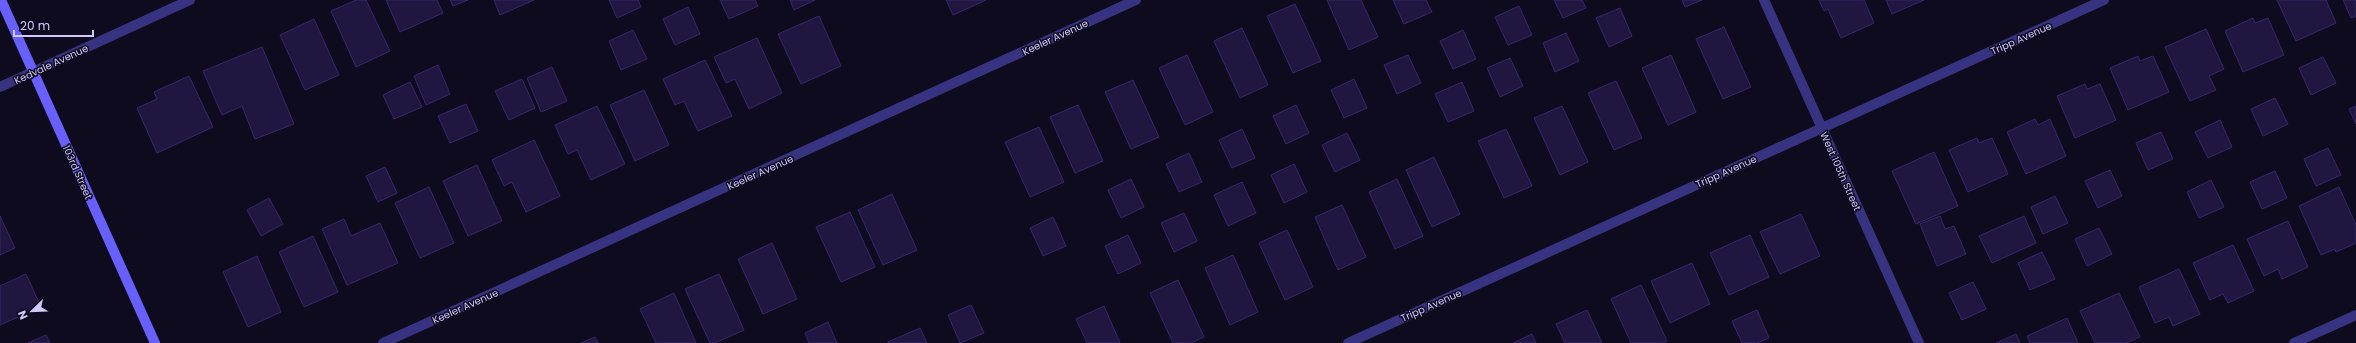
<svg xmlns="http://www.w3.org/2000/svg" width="2356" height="343" viewBox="0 0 2356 343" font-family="Poppins,sans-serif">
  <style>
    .building { fill: #201640; stroke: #37266e }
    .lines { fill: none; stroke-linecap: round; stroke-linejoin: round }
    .street { stroke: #383380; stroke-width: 10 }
    .secondary { stroke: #685fff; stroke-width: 10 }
    .labels { text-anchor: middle; stroke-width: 3; stroke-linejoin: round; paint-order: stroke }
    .street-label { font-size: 10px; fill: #d0c8ff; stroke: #0f0b1e }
  </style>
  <rect width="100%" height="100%" fill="#0f0b1e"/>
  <g class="building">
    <polygon points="356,0 366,0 390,51 356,67 331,11"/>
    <polygon points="386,0 437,0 443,13 400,32"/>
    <polygon points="450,0 468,0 453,6"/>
    <polygon points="494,0 534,0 500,15"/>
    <polygon points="609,0 638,0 641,7 617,18"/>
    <polygon points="720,0 755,0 758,6 729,19"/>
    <polygon points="790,0 815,0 794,10"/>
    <polygon points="946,0 986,0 953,15"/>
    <polygon points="1327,0 1361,0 1378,37 1349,50"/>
    <polygon points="1393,0 1426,0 1432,12 1404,24"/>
    <polygon points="1554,0 1582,0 1586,8 1563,18"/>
    <polygon points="1682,0 1702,0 1685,7"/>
    <polygon points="1819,0 1864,0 1874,23 1841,38 1828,9 1824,11"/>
    <polygon points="1886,0 1924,0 1892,14"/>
    <polygon points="2277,0 2326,0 2336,23 2296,41"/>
    <polygon points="2343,0 2356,0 2356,16 2351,18"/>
    <polygon points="1295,4 1321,61 1293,73 1267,16"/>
    <polygon points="1519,6 1532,35 1508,45 1495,17"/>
    <polygon points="688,7 700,34 675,45 663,19"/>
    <polygon points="1620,8 1632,36 1609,47 1596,18"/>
    <polygon points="819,16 841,66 801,84 778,34"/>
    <polygon points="2253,18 2255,23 2268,18 2284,55 2243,72 2225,31"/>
    <polygon points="314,19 339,75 305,90 280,35"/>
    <polygon points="1724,27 1751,87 1723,99 1696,39"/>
    <polygon points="1242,28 1268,85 1240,98 1214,41"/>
    <polygon points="2206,29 2224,69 2209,76 2216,90 2190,101 2165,47"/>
    <polygon points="633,30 647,59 621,70 609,41"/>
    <polygon points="1463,30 1476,59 1453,69 1440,41"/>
    <polygon points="1566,33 1579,61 1555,72 1543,43"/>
    <polygon points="757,38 782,93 749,109 735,79 726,83 714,57"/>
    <polygon points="262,47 294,124 255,139 242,106 222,115 203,71"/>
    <polygon points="1187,55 1213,112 1185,125 1159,68"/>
    <polygon points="1408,55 1421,83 1397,94 1384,65"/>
    <polygon points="1671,55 1696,112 1668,125 1642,68"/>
    <polygon points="2138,56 2140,61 2153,56 2169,92 2128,110 2110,68"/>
    <polygon points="2323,57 2336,83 2311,95 2299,68"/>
    <polygon points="1510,58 1523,86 1500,97 1487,68"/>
    <polygon points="705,60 732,116 698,131 684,101 675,105 663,79"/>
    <polygon points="438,65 450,94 426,105 414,76"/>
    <polygon points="552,67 567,101 541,112 527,78"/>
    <polygon points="189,76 213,127 157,153 137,108 157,99 154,92"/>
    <polygon points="522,79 535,108 509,120 495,91"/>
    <polygon points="1354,79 1367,108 1344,118 1331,90"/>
    <polygon points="1133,80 1159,137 1131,149 1105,92"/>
    <polygon points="1616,81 1642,138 1614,150 1588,93"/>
    <polygon points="410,82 422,107 394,119 383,95"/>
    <polygon points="1462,82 1474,111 1448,122 1435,94"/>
    <polygon points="2085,84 2087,89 2100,84 2116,120 2075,138 2057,96"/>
    <polygon points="644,90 669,145 635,161 610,105"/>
    <polygon points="2275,98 2288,124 2263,136 2251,109"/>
    <polygon points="466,104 478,131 450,143 438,116"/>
    <polygon points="1078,105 1103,161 1075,173 1050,117"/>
    <polygon points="1296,105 1309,133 1286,144 1273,116"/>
    <polygon points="597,106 625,164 591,180 577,150 568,154 555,125"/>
    <polygon points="1562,106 1588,162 1560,175 1534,118"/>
    <polygon points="2356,106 2356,124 2349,109"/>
    <polygon points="2035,119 2038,125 2050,119 2066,156 2026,174 2007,132"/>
    <polygon points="2220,120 2232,147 2208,158 2195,132"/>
    <polygon points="1039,127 1064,182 1030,197 1005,142"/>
    <polygon points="1242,129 1255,158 1232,168 1219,140"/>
    <polygon points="1506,129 1532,186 1504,198 1478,141"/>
    <polygon points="2161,132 2173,159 2148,170 2136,143"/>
    <polygon points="1347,133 1360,160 1335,172 1322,145"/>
    <polygon points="1977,138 1979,143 1992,138 2008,174 1968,192 1949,150"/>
    <polygon points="534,140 560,196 526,212 512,182 504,186 492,160"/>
    <polygon points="2328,148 2341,175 2316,186 2304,159"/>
    <polygon points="1934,152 1958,206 1916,224 1892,171"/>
    <polygon points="1189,153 1202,182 1179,192 1166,164"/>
    <polygon points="1434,157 1460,214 1432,227 1406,170"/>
    <polygon points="1294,164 1307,192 1284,203 1271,175"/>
    <polygon points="477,165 502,221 468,236 443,181"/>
    <polygon points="385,167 397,193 378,202 366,176"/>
    <polygon points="2110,170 2122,196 2098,208 2085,181"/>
    <polygon points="2275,171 2287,198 2262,209 2250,182"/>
    <polygon points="1131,179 1144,207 1121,218 1108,190"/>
    <polygon points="1397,179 1423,236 1395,249 1369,192"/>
    <polygon points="2211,180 2224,207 2199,218 2187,192"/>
    <polygon points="1242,182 1256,213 1228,226 1214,195"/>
    <polygon points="429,187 454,243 420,258 395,203"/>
    <polygon points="2339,187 2356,225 2356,243 2336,252 2335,249 2321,255 2299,206"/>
    <polygon points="892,194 917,250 883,265 858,210"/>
    <polygon points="2055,196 2068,223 2043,234 2031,207"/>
    <polygon points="269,198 283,224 261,236 247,210"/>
    <polygon points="1342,205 1366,257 1338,270 1315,217"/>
    <polygon points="850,212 875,267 841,282 816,227"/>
    <polygon points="1184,213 1197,241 1174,252 1161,223"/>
    <polygon points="1801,214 1820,256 1780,274 1760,232"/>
    <polygon points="0,216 15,248 0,255"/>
    <polygon points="1940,216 1945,229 1954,226 1966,254 1937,266 1920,224"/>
    <polygon points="2024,216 2036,243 1992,263 1979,236"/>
    <polygon points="1053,217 1066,246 1043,256 1030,228"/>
    <polygon points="344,219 351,236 380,223 398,263 347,285 322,229"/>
    <polygon points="2288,221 2308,267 2282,279 2278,269 2264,276 2247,239"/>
    <polygon points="2099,228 2112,254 2087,266 2075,239"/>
    <polygon points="1287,230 1313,287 1285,300 1259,243"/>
    <polygon points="1128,235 1141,263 1118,274 1105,246"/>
    <polygon points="1750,235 1769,277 1729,295 1710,253"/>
    <polygon points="313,236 338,292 304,307 279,252"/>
    <polygon points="772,243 797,299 763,314 738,259"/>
    <polygon points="2233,245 2254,291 2228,303 2223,294 2210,300 2193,263"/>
    <polygon points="2042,252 2055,279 2030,290 2018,263"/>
    <polygon points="1233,255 1258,312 1230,325 1205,268"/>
    <polygon points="257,256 281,312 248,327 223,272"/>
    <polygon points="1692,263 1710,304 1670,323 1651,281"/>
    <polygon points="2179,269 2200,314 2173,326 2169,317 2155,323 2139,287"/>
    <polygon points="26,274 41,307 0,325 0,286"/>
    <polygon points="719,274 744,330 715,343 710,343 685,289"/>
    <polygon points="1178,280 1204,337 1191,343 1173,343 1150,293"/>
    <polygon points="1973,282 1986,309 1962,320 1949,293"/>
    <polygon points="1641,285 1667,341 1663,343 1631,343 1611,299"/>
    <polygon points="674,293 696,343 656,343 640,309"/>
    <polygon points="2119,293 2140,337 2126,343 2095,343 2080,311"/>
    <polygon points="971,305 984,333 960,343 948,315"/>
    <polygon points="1104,306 1120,343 1087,343 1076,319"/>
    <polygon points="1587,310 1602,343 1565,343 1556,324"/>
    <polygon points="1757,310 1769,338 1757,343 1742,343 1732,321"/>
    <polygon points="2067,318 2078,343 2030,343 2027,336"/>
    <polygon points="828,322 837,343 809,343 805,333"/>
    <polygon points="920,328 927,343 888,343 888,342"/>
    <polygon points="1532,334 1536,343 1513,343"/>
    <polygon points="2016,334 2020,343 1996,343"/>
    <polygon points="46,335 50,343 28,343"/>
    <polygon points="595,337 598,343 581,343"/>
  </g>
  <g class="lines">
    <g class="street">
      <polyline points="1764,0 1919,343"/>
      <polyline points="0,87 190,0"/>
      <polyline points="383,343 1136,0"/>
      <polyline points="1348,343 2104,0"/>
      <polyline points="2294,343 2356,315"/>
    </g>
    <polyline class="secondary" points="1,0 155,343"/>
  </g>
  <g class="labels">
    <g class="street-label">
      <text transform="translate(1055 37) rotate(-25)" y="4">Keeler Avenue</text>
      <text transform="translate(2021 38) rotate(-24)" y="4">Tripp Avenue</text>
      <text transform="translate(51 64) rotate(-25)" y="4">Kedvale Avenue</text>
      <text transform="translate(1726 171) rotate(-24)" y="4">Tripp Avenue</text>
      <text transform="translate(1841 171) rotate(66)" y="4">West 105th Street</text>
      <text transform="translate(78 172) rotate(66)" y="4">103rd Street</text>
      <text transform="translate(760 172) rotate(-24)" y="4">Keeler Avenue</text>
      <text transform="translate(1431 305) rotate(-24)" y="4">Tripp Avenue</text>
      <text transform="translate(465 306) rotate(-24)" y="4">Keeler Avenue</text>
    </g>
  </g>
  <g transform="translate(32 311) rotate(247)" stroke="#0f0b1e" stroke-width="3" paint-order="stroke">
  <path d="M0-3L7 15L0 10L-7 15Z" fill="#d0c8ff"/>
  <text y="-6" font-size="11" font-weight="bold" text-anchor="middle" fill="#d0c8ff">N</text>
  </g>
  <path d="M14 30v6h79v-6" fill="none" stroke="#d0c8ff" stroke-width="2"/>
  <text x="20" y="30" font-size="12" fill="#d0c8ff" stroke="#0f0b1e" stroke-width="3" paint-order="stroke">20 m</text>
</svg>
